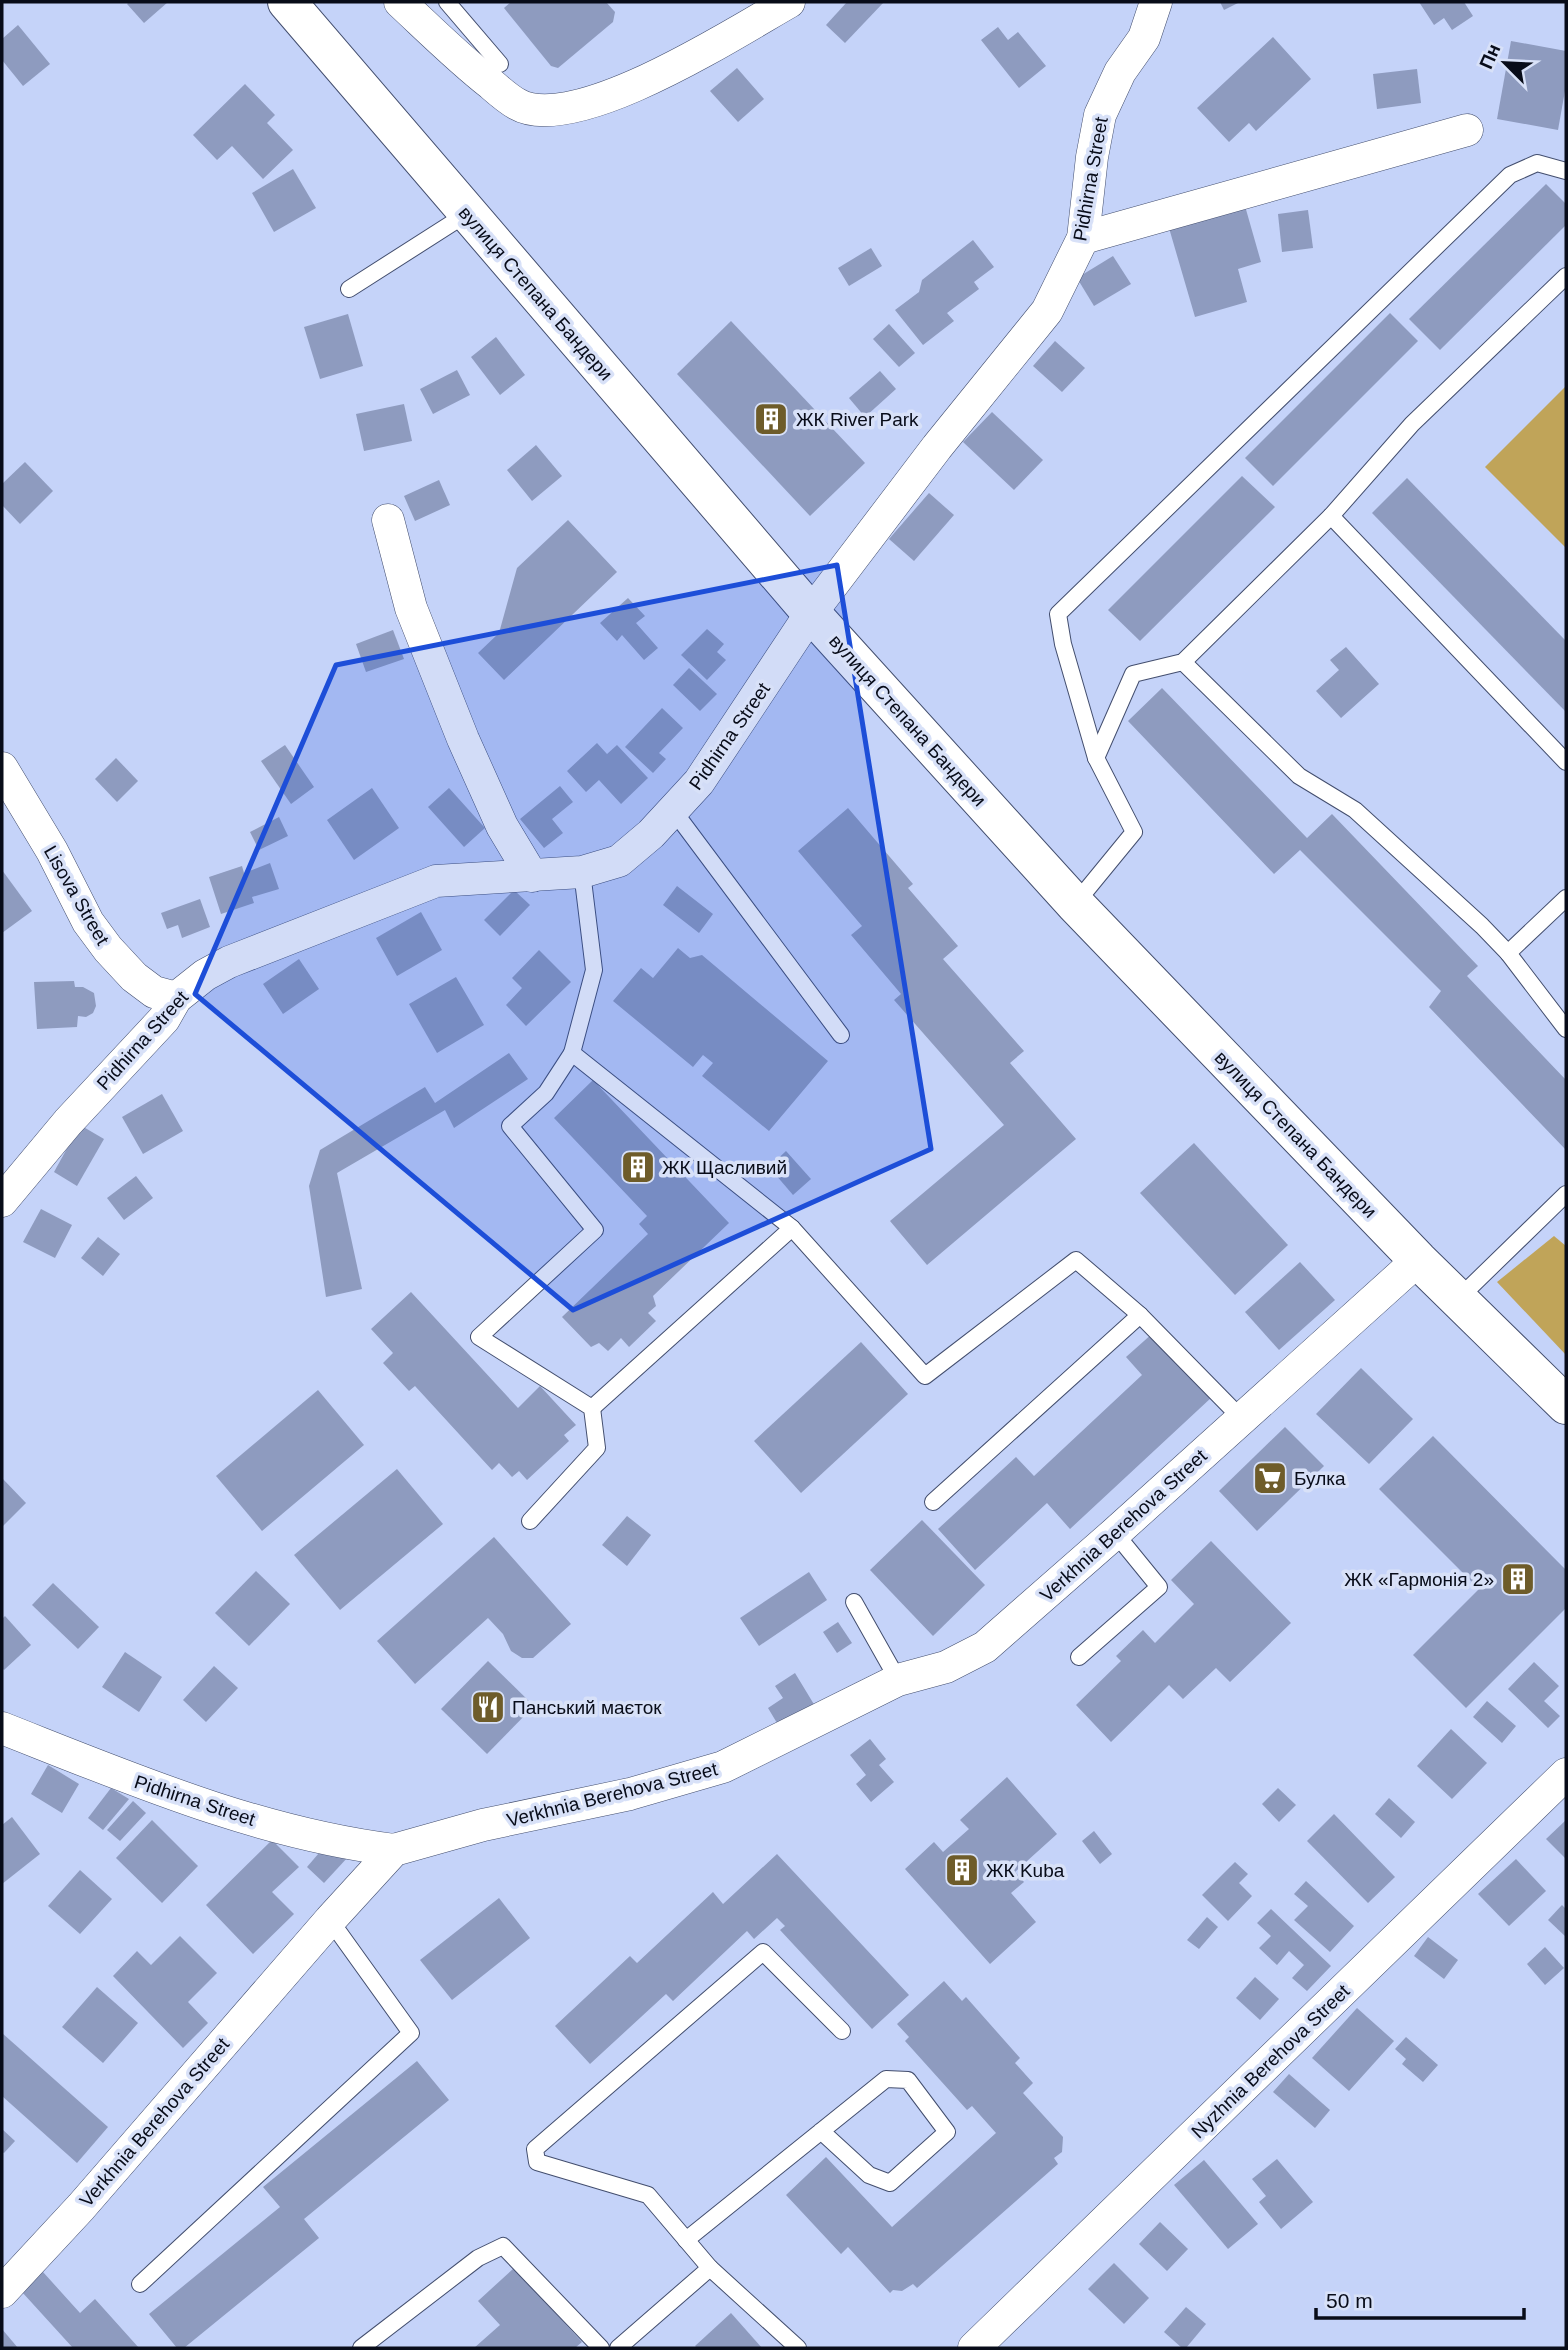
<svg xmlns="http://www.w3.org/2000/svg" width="1568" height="2350" viewBox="0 0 1568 2350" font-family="Helvetica,sans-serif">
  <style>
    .green { fill: #c0a459 }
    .building { fill: #8e9bbf }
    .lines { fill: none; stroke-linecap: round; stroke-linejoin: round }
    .service-casing { stroke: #434e6e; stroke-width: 18 }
    .minor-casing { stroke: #434e6e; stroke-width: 33 }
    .primary-casing { stroke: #434e6e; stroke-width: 40 }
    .service { stroke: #fff; stroke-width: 16 }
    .minor { stroke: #fff; stroke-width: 32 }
    .primary { stroke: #fff; stroke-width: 38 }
    .marked { fill: #1d4ed8; fill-opacity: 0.2; stroke: #1d4ed8; stroke-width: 5; stroke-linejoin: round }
    .labels { text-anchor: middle; stroke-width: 7; stroke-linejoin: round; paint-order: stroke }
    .street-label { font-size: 19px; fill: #080c19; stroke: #d8e1f8 }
    .poi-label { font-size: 19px; fill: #080c19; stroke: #d8e1f8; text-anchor: start }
  </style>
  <rect width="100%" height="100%" fill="#c5d3f9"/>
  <g class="green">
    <polygon points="1566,386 1566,548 1485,467"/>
    <polygon points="1554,1236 1566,1246 1566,1355 1497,1282"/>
  </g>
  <g class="building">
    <polygon points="129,2 168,2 144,23 127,4"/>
    <polygon points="511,2 606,2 615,12 613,22 558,68 551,66 504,8"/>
    <polygon points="847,2 884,2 845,43 826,25"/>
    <polygon points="1220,2 1240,2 1224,10"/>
    <polygon points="1419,2 1464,2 1473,16 1452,30 1444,18 1434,25"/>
    <polygon points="18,25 50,64 23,86 2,60 2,39"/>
    <polygon points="998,27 1008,40 1018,32 1046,66 1019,88 981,40"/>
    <polygon points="1273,37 1311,79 1256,131 1249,123 1229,142 1197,108"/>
    <polygon points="1511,41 1566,51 1566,85 1558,130 1497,119"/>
    <polygon points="737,68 764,99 738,122 710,91"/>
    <polygon points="1417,69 1421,103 1377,109 1373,74"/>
    <polygon points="245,84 275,115 267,123 293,150 263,179 232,146 217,160 193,135"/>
    <polygon points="293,169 316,208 274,232 252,193"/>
    <polygon points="1546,184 1566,204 1566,225 1440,350 1409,319"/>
    <polygon points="1245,206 1261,262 1238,269 1247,302 1195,317 1169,228"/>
    <polygon points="1308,210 1313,248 1282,252 1278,214"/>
    <polygon points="973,240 994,267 974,282 979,289 947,313 954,321 923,345 895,310 919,292 922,280"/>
    <polygon points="871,248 882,266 849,286 838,268"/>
    <polygon points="1113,256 1131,284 1094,306 1077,278"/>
    <polygon points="1390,313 1418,341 1273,486 1245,458"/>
    <polygon points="348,314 363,366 320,379 304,327"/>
    <polygon points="731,321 865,463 810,516 677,374"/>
    <polygon points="889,324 915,353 899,367 873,339"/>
    <polygon points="496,337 525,375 500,395 471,357"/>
    <polygon points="1055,341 1085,368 1062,392 1033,366"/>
    <polygon points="457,370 470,395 433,414 420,389"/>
    <polygon points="880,371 896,389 865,417 849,398"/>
    <polygon points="404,404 412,441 364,451 356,414"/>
    <polygon points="992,412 1043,460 1014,490 963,442"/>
    <polygon points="536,445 562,476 532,501 507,470"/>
    <polygon points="25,462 53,491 20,524 2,505 2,484"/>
    <polygon points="1242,476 1275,507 1140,641 1108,610"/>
    <polygon points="1407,478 1566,641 1566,712 1372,513"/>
    <polygon points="439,480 450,505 415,521 404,496"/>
    <polygon points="929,493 954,515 914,561 889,539"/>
    <polygon points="568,520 617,572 504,680 478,653 499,633 517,568"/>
    <polygon points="628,598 645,616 636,623 658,648 644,660 622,635 617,641 600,623"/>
    <polygon points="707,629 724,644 717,652 726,660 707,680 681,655"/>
    <polygon points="393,630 404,659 366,672 356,644"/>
    <polygon points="1346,647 1379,684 1341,718 1316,691 1339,670 1330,660"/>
    <polygon points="689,668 717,694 700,711 673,685"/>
    <polygon points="1162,688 1307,838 1332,814 1478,966 1467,976 1566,1080 1566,1150 1429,1007 1441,991 1300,850 1274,874 1128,721"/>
    <polygon points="662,708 683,728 659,753 666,759 653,773 625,747"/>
    <polygon points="597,743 607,754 617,745 648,778 621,804 599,780 586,792 567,771"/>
    <polygon points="285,745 314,787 291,804 261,761"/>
    <polygon points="116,758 138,781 117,802 95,779"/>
    <polygon points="560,786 573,802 552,819 563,833 544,848 520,819"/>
    <polygon points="372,788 399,828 354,860 327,820"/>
    <polygon points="449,788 485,828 464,847 428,807"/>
    <polygon points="848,808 913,884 908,888 958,946 943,959 1024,1051 1010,1063 1076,1139 927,1265 890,1221 1004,1125 894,1000 901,994 851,935 862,926 798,851"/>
    <polygon points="279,817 288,836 259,850 250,832"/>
    <polygon points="270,863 279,889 252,897 254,903 221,914 209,877 242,866 244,873"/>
    <polygon points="2,870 32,911 2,933"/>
    <polygon points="677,886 713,914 699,933 663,905"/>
    <polygon points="514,890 530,905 500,936 484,920"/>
    <polygon points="200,899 210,927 182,938 178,925 167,929 161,913"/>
    <polygon points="421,912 442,950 397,976 376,938"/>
    <polygon points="678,948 690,958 702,955 828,1061 769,1131 702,1076 713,1063 703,1055 693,1067 613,1001 641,968 653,978"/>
    <polygon points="539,950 571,982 526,1026 506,1005 522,988 512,978"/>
    <polygon points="299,959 319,989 283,1014 263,984"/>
    <polygon points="456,977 484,1025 437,1053 409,1004"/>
    <polygon points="74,981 75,987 83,987 94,993 96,1006 93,1013 86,1017 78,1016 77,1027 37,1029 34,982"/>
    <polygon points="509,1053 528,1079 454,1128 445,1110 337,1173 362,1289 326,1297 309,1186 320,1150 425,1087 435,1103"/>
    <polygon points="593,1080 729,1223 653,1296 656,1306 648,1313 656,1321 629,1347 621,1338 608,1351 599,1343 591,1347 562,1317 648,1234 639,1224 647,1216 554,1118"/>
    <polygon points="162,1094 183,1131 143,1154 122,1117"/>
    <polygon points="80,1125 104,1139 77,1186 54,1172"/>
    <polygon points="1194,1143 1288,1245 1235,1295 1140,1193"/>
    <polygon points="786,1151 811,1179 793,1195 769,1167"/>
    <polygon points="136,1176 153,1198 124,1220 107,1198"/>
    <polygon points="41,1209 72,1225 55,1258 23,1242"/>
    <polygon points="98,1237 120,1254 103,1276 81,1258"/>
    <polygon points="1300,1262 1335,1300 1279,1350 1245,1312"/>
    <polygon points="411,1292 518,1408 540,1386 576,1425 564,1435 569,1441 527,1480 519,1471 512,1477 499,1463 492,1470 415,1386 409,1391 383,1363 393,1353 371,1329"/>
    <polygon points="1153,1333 1212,1397 1070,1529 1047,1503 975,1570 938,1529 1016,1457 1034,1476 1142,1375 1126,1357"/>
    <polygon points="861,1342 908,1394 801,1493 754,1441"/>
    <polygon points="1361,1368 1413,1419 1369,1464 1316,1414"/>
    <polygon points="318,1390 364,1445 262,1531 216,1476"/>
    <polygon points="1285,1427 1324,1466 1257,1531 1219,1491"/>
    <polygon points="1433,1436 1566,1570 1566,1608 1466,1708 1413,1655 1479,1589 1379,1489"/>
    <polygon points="397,1469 443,1524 340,1610 294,1555"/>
    <polygon points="2,1478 26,1503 2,1527"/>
    <polygon points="627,1516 651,1535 627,1566 602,1545"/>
    <polygon points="922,1520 985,1585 933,1636 870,1570"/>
    <polygon points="494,1537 571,1624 533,1658 522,1658 511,1651 503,1634 488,1618 415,1684 377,1641"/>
    <polygon points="1211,1541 1291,1623 1230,1682 1216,1668 1183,1699 1169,1685 1111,1742 1076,1705 1121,1661 1116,1656 1143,1630 1155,1643 1194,1604 1171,1580"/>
    <polygon points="256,1571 290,1604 249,1646 215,1613"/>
    <polygon points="809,1572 827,1600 759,1646 740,1618"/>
    <polygon points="53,1583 99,1627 78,1649 32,1605"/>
    <polygon points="5,1616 31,1645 4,1670 2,1668 2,1619"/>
    <polygon points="838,1622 852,1643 837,1653 823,1632"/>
    <polygon points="125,1652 162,1677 139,1712 102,1687"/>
    <polygon points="488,1661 534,1706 487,1754 441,1709"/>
    <polygon points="1534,1662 1559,1686 1544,1701 1560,1716 1548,1728 1508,1689"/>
    <polygon points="214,1666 238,1688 206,1722 183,1700"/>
    <polygon points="795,1673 815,1706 780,1728 768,1708 783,1698 775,1686"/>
    <polygon points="1487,1701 1516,1726 1502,1743 1473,1717"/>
    <polygon points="1451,1729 1487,1763 1452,1799 1417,1766"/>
    <polygon points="870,1739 886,1759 879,1765 894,1782 871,1802 856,1784 866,1775 850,1755"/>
    <polygon points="48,1765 79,1784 62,1813 31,1794"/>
    <polygon points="1007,1777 1057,1834 1015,1872 1024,1882 1011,1893 1036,1922 990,1964 905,1869 934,1842 943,1852 969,1829 960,1820"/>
    <polygon points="111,1788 129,1799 103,1830 88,1818"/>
    <polygon points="1278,1788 1296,1805 1279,1822 1262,1804"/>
    <polygon points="1389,1798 1415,1822 1401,1838 1375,1814"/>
    <polygon points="133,1801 146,1813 120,1841 107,1830"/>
    <polygon points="1334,1814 1395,1877 1368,1903 1307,1841"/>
    <polygon points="12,1817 40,1854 2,1884 2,1825"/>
    <polygon points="152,1820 198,1866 162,1903 116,1858"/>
    <polygon points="1566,1820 1566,1859 1546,1839"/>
    <polygon points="1094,1831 1112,1854 1100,1864 1082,1841"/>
    <polygon points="272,1840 299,1867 272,1892 294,1914 253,1954 206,1905"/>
    <polygon points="319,1853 348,1857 324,1883 307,1867"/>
    <polygon points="777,1854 909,1995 872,2029 780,1930 785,1926 777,1918 754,1939 747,1931 673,2001 666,1994 590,2064 555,2026 630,1956 637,1963 713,1892 723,1904"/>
    <polygon points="1516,1859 1546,1891 1509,1926 1478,1894"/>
    <polygon points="1235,1862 1248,1874 1239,1883 1252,1896 1228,1921 1202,1895"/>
    <polygon points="80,1870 112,1899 80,1934 48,1906"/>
    <polygon points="1306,1881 1354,1926 1330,1952 1294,1920 1308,1906 1294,1894"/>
    <polygon points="499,1898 530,1938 452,2000 420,1960"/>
    <polygon points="1562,1905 1566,1909 1566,1937 1548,1920"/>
    <polygon points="1271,1909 1331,1966 1307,1991 1292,1978 1304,1965 1289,1951 1277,1965 1259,1948 1271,1936 1257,1923"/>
    <polygon points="1207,1917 1218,1927 1199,1949 1187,1940"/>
    <polygon points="180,1936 217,1973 188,2002 208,2023 183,2048 113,1976 137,1951 151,1965"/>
    <polygon points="1428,1937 1458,1960 1444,1979 1414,1956"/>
    <polygon points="1545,1947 1564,1968 1545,1985 1527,1964"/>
    <polygon points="1255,1977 1279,1999 1260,2020 1236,1998"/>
    <polygon points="944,1981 962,2001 966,1997 1020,2058 1015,2063 1033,2083 1023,2093 1063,2137 1062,2152 1054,2158 1058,2164 917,2288 913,2284 902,2291 893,2290 890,2293 848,2247 841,2254 786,2195 826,2157 892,2227 996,2133 972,2106 967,2110 905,2041 909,2037 897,2024"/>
    <polygon points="97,1987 138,2023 103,2063 62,2027"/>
    <polygon points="1357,2008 1394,2041 1349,2091 1312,2058"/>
    <polygon points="2,2033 108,2127 77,2163 2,2096"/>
    <polygon points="1406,2037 1438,2065 1423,2082 1402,2064 1406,2059 1395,2049"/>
    <polygon points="417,2061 449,2100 304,2219 319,2238 184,2348 177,2348 149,2314 280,2207 263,2187"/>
    <polygon points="1289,2074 1330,2110 1315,2128 1273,2092"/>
    <polygon points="2,2129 15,2141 4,2153 2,2152"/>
    <polygon points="1277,2159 1313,2202 1281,2229 1259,2202 1266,2196 1252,2179"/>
    <polygon points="1204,2160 1258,2224 1228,2249 1174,2185"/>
    <polygon points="1160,2222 1188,2249 1167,2271 1139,2244"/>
    <polygon points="1114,2263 1149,2298 1124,2324 1088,2289"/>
    <polygon points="514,2268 582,2342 575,2348 474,2348 500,2325 478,2301"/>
    <polygon points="43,2272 80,2313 95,2299 139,2348 73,2348 22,2292"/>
    <polygon points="1186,2307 1206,2324 1186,2348 1182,2348 1164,2332"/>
    <polygon points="731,2313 762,2348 697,2348 695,2346"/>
    <polygon points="2,2329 18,2348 2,2348"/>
  </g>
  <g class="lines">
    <g class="service-casing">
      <g id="service">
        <polyline points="447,2 500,64"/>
        <polyline points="349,289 468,213"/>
        <polyline points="1331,516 1566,762"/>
        <polyline points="1183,662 1299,776 1355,810 1482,926 1508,953 1566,1029"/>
        <polyline points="1096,758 1133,674 1183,662 1331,516 1412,424 1566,276"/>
        <polyline points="673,810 841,1035"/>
        <polyline points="582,872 594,970 572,1053 792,1228 925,1376 1076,1260 1140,1315 1242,1419"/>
        <polyline points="1075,904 1134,832 1096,758 1063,644 1058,614 1510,175 1537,163 1566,171"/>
        <polyline points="1508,953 1566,898"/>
        <polyline points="1458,1299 1566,1194"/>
        <polyline points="592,1408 792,1228"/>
        <polyline points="933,1502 1140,1315"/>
        <polyline points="530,1521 597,1448 592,1408 479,1337 595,1230 510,1126 546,1093 572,1053"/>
        <polyline points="854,1602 898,1680"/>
        <polyline points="1079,1657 1159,1587 1115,1533"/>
        <polyline points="686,2240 886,2079 908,2080 947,2132 890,2183 869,2175 821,2131"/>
        <polyline points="710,2268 798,2348"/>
        <polyline points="140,2284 411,2033 330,1920"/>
        <polyline points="361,2348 478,2258 503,2246 601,2348"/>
        <polyline points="618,2348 710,2268 648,2195 537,2162 535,2149 763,1952 842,2031"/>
      </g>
    </g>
    <g class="minor-casing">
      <g id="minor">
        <path d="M400,2C430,30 459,59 491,84C499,91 508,99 517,104C574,137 736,32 789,2"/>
        <polyline points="1083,238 1467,130"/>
        <polyline points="388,520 411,608 463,739 502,826 532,876"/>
        <polyline points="2,768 52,851 88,922 108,949 134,977 154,992 176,998"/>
        <polyline points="2,1201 68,1122 164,1019 176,998 205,975 229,962 436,881 582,872 619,861 651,834 699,782 811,613 937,447 1047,311 1083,238 1092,157 1100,115 1120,72 1144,38 1156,2"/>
        <path d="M2,1728C129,1778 257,1833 394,1850"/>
        <polyline points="2,2292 81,2207 330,1920 394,1850 483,1825 630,1794 723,1767 898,1680 946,1667 985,1647 1115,1533 1418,1260"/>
        <polyline points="974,2348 1566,1774"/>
      </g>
    </g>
    <g class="primary-casing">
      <polyline id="primary" points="287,2 811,613 1075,904 1418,1260 1566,1405"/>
    </g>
    <use href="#service" class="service"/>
    <use href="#minor" class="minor"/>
    <use href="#primary" class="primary"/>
  </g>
  <path class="marked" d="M837,565L931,1149L573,1310L195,994L336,665Z"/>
  <defs>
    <g id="building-square" transform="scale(1.75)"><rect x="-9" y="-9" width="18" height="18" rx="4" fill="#6e5c2a" stroke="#d8e1f8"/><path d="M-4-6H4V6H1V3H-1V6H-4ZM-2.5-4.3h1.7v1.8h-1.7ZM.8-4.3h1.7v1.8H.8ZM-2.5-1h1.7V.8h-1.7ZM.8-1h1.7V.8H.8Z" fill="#fff"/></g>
    <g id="supermarket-square" transform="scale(1.75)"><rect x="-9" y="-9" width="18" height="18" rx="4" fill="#6e5c2a" stroke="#d8e1f8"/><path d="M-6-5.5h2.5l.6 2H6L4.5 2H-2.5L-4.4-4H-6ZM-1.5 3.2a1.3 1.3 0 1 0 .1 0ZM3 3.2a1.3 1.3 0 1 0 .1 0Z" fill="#fff"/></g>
    <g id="restaurant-square" transform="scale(1.75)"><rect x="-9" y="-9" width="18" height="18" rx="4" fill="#6e5c2a" stroke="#d8e1f8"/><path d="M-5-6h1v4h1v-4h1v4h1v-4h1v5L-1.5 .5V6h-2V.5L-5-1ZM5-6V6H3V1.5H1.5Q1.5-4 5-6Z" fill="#fff"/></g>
  </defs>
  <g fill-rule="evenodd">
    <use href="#building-square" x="771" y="419"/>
    <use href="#building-square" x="638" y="1167"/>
    <use href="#supermarket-square" x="1270" y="1478"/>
    <use href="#building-square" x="1518" y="1579"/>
    <use href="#restaurant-square" x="488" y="1707"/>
    <use href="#building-square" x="962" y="1870"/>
  </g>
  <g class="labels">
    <g class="street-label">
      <text transform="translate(1090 179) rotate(-80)" y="7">Pidhirna Street</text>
      <text transform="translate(536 293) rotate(49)" y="7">вулиця Степана Бандери</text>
      <text transform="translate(908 720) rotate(48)" y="7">вулиця Степана Бандери</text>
      <text transform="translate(729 736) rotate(-55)" y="7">Pidhirna Street</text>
      <text transform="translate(77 895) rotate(60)" y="7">Lisova Street</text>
      <text transform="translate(142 1040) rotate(-48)" y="7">Pidhirna Street</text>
      <text transform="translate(1296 1134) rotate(46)" y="7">вулиця Степана Бандери</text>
      <text transform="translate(1123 1525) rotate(-42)" y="7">Verkhnia Berehova Street</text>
      <text transform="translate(612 1794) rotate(-14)" y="7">Verkhnia Berehova Street</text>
      <text transform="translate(195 1800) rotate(18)" y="7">Pidhirna Street</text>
      <text transform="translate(1270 2061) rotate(-44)" y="7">Nyzhnia Berehova Street</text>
      <text transform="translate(154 2122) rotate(-49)" y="7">Verkhnia Berehova Street</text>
    </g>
    <g class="poi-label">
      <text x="796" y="426">ЖК River Park</text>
      <text x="662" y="1174">ЖК Щасливий</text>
      <text x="1294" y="1485">Булка</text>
      <text x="1494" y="1586" text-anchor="end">ЖК «Гармонія 2»</text>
      <text x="512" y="1714">Панський маєток</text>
      <text x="986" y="1877">ЖК Kuba</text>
    </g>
  </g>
  <rect width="1568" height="2350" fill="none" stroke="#080c19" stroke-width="7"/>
  <g transform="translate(1505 63) rotate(294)" stroke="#d8e1f8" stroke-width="5" paint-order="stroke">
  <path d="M0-5L12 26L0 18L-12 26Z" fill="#080c19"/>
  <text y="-10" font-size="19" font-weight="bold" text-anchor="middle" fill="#080c19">Пн</text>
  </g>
  <path d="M1316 2308v10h208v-10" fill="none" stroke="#080c19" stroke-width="3.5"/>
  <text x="1326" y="2308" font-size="21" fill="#080c19" stroke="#d8e1f8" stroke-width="5" paint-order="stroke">50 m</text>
</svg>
